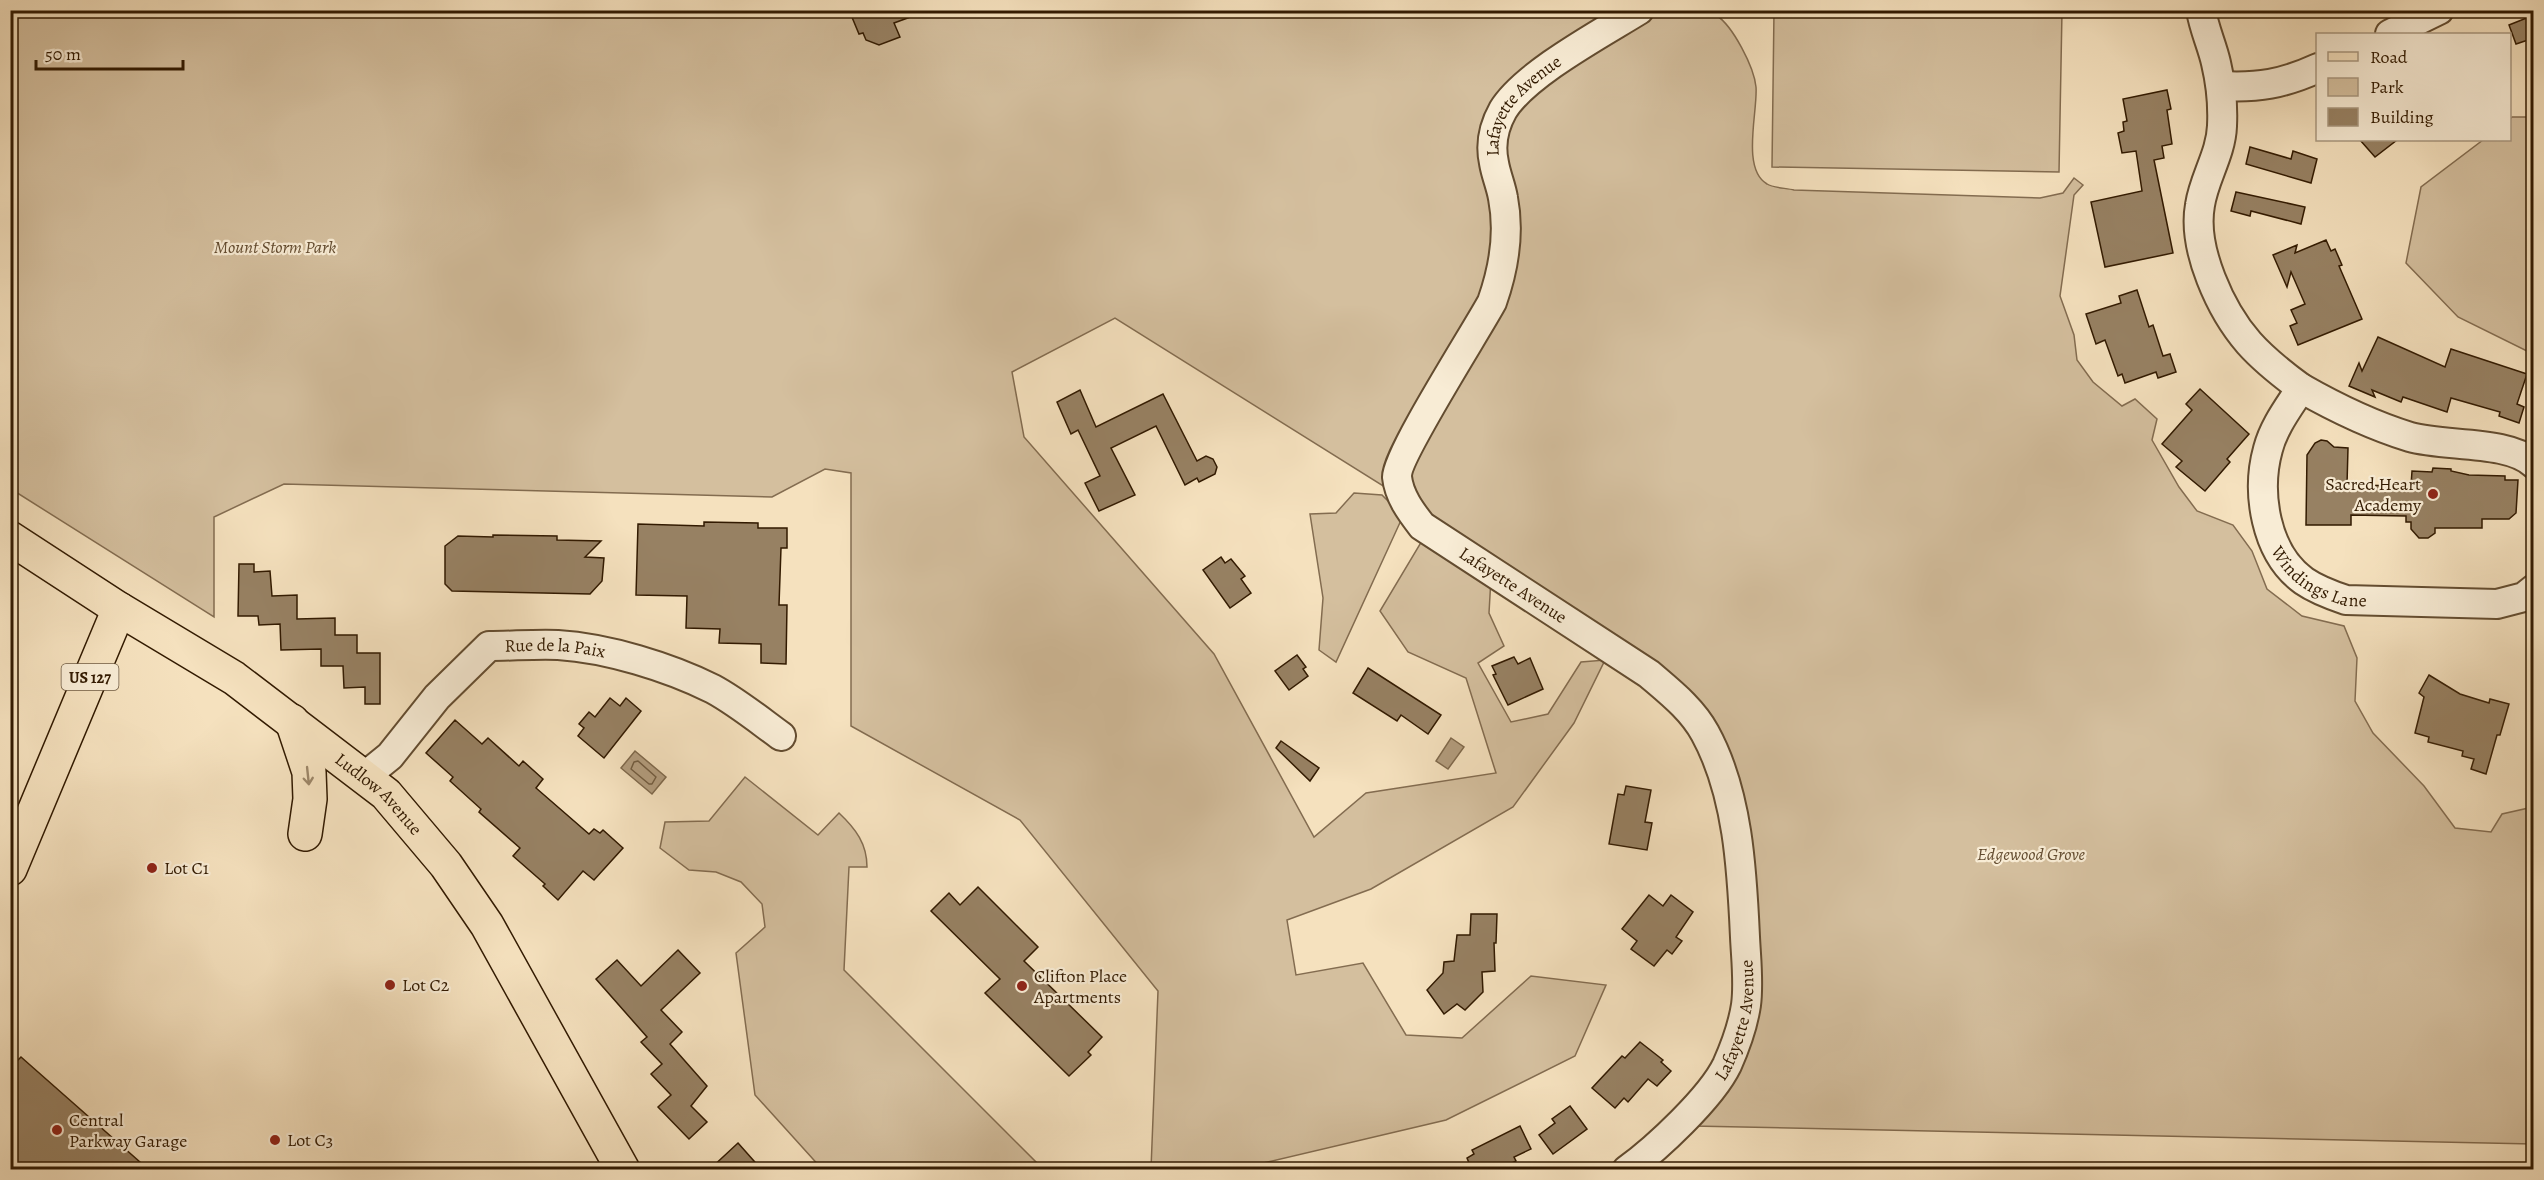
<svg xmlns="http://www.w3.org/2000/svg" width="2544" height="1180" viewBox="0 0 2544 1180" font-family="Alegreya,serif">
  <style>
    .green { fill: #d4bf9e; stroke: #836c50; stroke-width: 1.5 }
    .water { fill: #b39d7e; stroke: #7f694c; stroke-width: 1.5 }
    .lines { fill: none; stroke-linecap: round; stroke-linejoin: round }
    .shore { stroke: #725c40; stroke-width: 1.5 }
    .building { fill: #978163; stroke: #321a01; stroke-width: 1.5 }
    .minor-casing { stroke: #634c30; stroke-width: 32 }
    .major-casing { stroke: #321a01; stroke-width: 36 }
    .minor { stroke: #f8ecd5; stroke-width: 28 }
    .major { stroke: #f5e1be; stroke-width: 33 }
    .oneway { stroke: #9d8769 }
    .poi-dot { fill: #8f2418; stroke: #f8ecd5; stroke-width: 2 }
    .labels { text-anchor: middle; stroke-width: 4.5; stroke-linejoin: round; paint-order: stroke }
    .shield { fill: #f8ecd5; stroke: #6d5941; stroke-width: 1.5 }
    .shield-label { font-size: 16px; font-weight: bold; fill: #321a01 }
    .street-label { font-size: 18px; fill: #321a01; stroke: #f8ecd5 }
    .park-label { font-size: 18px; font-style: italic; fill: #634c30; stroke: #f8ecd5 }
    .poi-label { font-size: 18px; fill: #321a01; stroke: #f8ecd5; text-anchor: start }
  </style>
  <rect width="100%" height="100%" fill="#f5e1be"/>
  <filter id="stains"><feTurbulence type="fractalNoise" baseFrequency=".00333" numOctaves="4"/><feColorMatrix values="0 0 0 0 .2 0 0 0 0 .09 0 0 0 0 .02 0 0 0 .5 -.17"/></filter>
  <radialGradient id="worn" r=".72"><stop offset=".6" stop-color="#630" stop-opacity="0"/><stop offset="1" stop-color="#630" stop-opacity=".3"/></radialGradient>
  <g class="green">
    <polygon points="10,11 1639,11 1503,110 1505,253 1411,441 1404,499 1115,318 1012,372 1024,437 1214,654 1314,837 1366,793 1496,773 1466,678 1408,652 1380,611 1426,534 1491,578 1489,613 1504,646 1478,663 1511,722 1548,714 1581,662 1605,660 1574,723 1513,807 1371,889 1287,920 1296,975 1363,963 1406,1035 1462,1038 1531,976 1606,985 1575,1056 1446,1120 1238,1169 1151,1169 1158,991 1020,820 851,726 851,473 825,469 772,497 284,484 214,517 214,617 11,489"/>
    <path d="M1657,11C1674,11 1701,6 1716,15C1733,26 1754,67 1756,87C1758,111 1741,169 1767,184C1773,188 1786,188 1794,190L2040,198L2063,193L2074,178L2083,185L2074,195L2060,296L2074,335L2077,360L2093,382L2122,406L2135,399L2157,419L2152,440L2179,487L2197,511L2233,525L2252,551L2267,589L2302,616L2344,626L2357,658L2355,701L2373,733L2424,786L2455,828L2491,832L2502,814L2533,807V1144L1693,1126L1754,1029L1717,736L1423,511L1408,487L1415,450L1497,302L1505,148C1507,136 1509,123 1516,113C1550,66 1613,47 1657,11Z"/>
    <polygon points="1774,11 2062,11 2059,172 1772,167"/>
    <polygon points="2512,117 2533,117 2533,354 2458,317 2406,263 2421,187 2483,140 2510,140 2510,119"/>
    <polygon points="1354,493 1382,495 1403,516 1336,662 1319,650 1323,598 1310,514 1336,513"/>
    <path d="M745,777L818,835L839,813C856,829 867,844 867,867H849L844,970L1037,1163L1039,1169H822L755,1095L736,953L765,927L762,904L741,882L716,872L689,870L660,848L665,822L709,821Z"/>
  </g>
  <g class="water">
    <polygon points="1451,738 1464,747 1448,769 1436,761"/>
    <polygon points="635,751 666,777 652,794 621,768"/>
  </g>
  <g class="lines">
    <polygon class="shore" points="638,761 656,777 652,784 649,784 631,769 634,762"/>
  </g>
  <g class="building">
    <polygon points="849,10 923,10 924,12 894,23 900,37 879,45 866,40 863,33 859,34"/>
    <polygon points="2529,17 2534,38 2516,44 2509,25"/>
    <polygon points="2167,90 2171,109 2167,110 2172,144 2162,146 2164,158 2154,160 2173,253 2105,267 2091,202 2142,191 2136,151 2122,153 2118,133 2124,131 2123,122 2127,121 2123,99"/>
    <polygon points="2360,140 2397,140 2375,157"/>
    <polygon points="2250,147 2291,159 2293,151 2317,159 2311,183 2246,164"/>
    <polygon points="2236,192 2305,207 2301,224 2251,211 2250,216 2231,211"/>
    <polygon points="2326,240 2331,251 2335,249 2342,265 2339,266 2362,319 2298,345 2290,326 2297,323 2291,310 2305,304 2291,272 2287,287 2273,255 2297,245 2295,253"/>
    <polygon points="2137,290 2149,327 2153,325 2163,356 2170,354 2176,372 2158,378 2156,372 2125,383 2122,374 2118,376 2105,340 2096,344 2086,314 2121,303 2119,296"/>
    <polygon points="2378,337 2445,367 2451,349 2527,374 2517,404 2524,407 2519,423 2499,416 2500,412 2451,398 2447,412 2403,397 2401,402 2372,390 2375,397 2349,386 2359,363 2362,371"/>
    <polygon points="2200,389 2249,434 2227,459 2230,462 2205,491 2176,467 2182,461 2162,444 2192,410 2186,404"/>
    <polygon points="1080,390 1096,427 1163,394 1197,461 1206,456 1213,459 1217,467 1215,474 1199,482 1197,478 1185,485 1156,426 1111,448 1135,495 1099,511 1085,483 1100,476 1078,430 1071,434 1057,402"/>
    <polygon points="2321,440 2327,441 2334,447 2348,448 2347,485 2411,486 2412,471 2432,472 2433,468 2451,469 2451,471 2469,475 2505,476 2505,480 2518,480 2516,513 2509,519 2482,519 2482,528 2435,528 2435,533 2428,538 2419,538 2411,529 2411,522 2406,522 2406,516 2351,515 2351,525 2306,525 2307,455 2315,443"/>
    <polygon points="704,522 758,523 758,528 787,528 787,548 781,548 779,605 787,605 786,664 761,663 761,644 719,643 720,629 686,628 687,596 636,595 638,524 704,526"/>
    <polygon points="493,535 557,536 557,540 601,541 585,557 604,558 602,581 590,594 452,591 445,584 445,546 458,536 493,537"/>
    <polygon points="1221,557 1225,563 1231,559 1245,576 1241,579 1251,593 1230,608 1203,570"/>
    <polygon points="239,564 254,564 254,572 270,571 272,596 297,595 297,619 335,618 335,635 357,635 357,653 380,653 380,704 365,704 365,687 344,688 343,666 321,666 321,649 281,650 280,624 259,625 258,616 238,616"/>
    <polygon points="1297,655 1306,667 1303,669 1308,676 1289,690 1275,671"/>
    <polygon points="1514,657 1518,664 1530,658 1543,689 1508,705 1493,675 1496,674 1492,666"/>
    <polygon points="1368,668 1441,715 1428,734 1401,715 1397,721 1353,693"/>
    <polygon points="2429,675 2460,694 2489,703 2490,699 2509,704 2500,735 2497,735 2486,774 2471,769 2474,759 2462,756 2463,751 2428,742 2429,737 2415,733 2424,697 2419,693"/>
    <polygon points="610,698 620,706 626,698 641,711 604,758 578,736 584,728 579,724 589,712 595,717"/>
    <polygon points="455,720 482,744 488,738 519,766 523,761 543,779 536,788 589,834 594,829 600,833 603,830 623,848 594,880 583,871 558,900 543,886 545,884 513,856 520,848 479,812 481,809 450,781 453,777 426,753"/>
    <polygon points="1281,741 1319,768 1310,781 1276,748"/>
    <polygon points="1626,786 1651,790 1645,822 1652,823 1647,850 1609,844 1618,794 1624,795"/>
    <polygon points="978,887 1038,947 1024,961 1102,1037 1088,1052 1091,1055 1069,1076 985,993 1000,979 931,911 949,893 960,905"/>
    <polygon points="1649,895 1663,906 1671,895 1693,912 1676,937 1682,941 1672,954 1667,950 1654,966 1631,949 1637,941 1622,929"/>
    <polygon points="1471,914 1497,914 1496,943 1494,943 1495,971 1482,972 1483,992 1465,1010 1457,1004 1444,1014 1427,990 1443,973 1444,962 1454,961 1457,935 1470,935"/>
    <polygon points="678,950 700,973 661,1010 682,1032 670,1044 707,1086 691,1106 707,1122 689,1139 658,1107 671,1095 651,1074 662,1064 641,1042 647,1037 596,979 617,960 641,986"/>
    <polygon points="1640,1042 1663,1060 1661,1062 1671,1071 1657,1086 1648,1079 1628,1102 1624,1098 1615,1108 1592,1088 1622,1056 1625,1058"/>
    <polygon points="21,1057 72,1102 149,1170 10,1170 10,1068"/>
    <polygon points="1570,1106 1587,1129 1553,1154 1539,1135 1555,1123 1552,1119"/>
    <polygon points="1520,1126 1531,1149 1514,1157 1516,1161 1498,1170 1472,1170 1467,1158 1474,1154 1472,1150"/>
    <polygon points="738,1143 762,1170 709,1170"/>
  </g>
  <g class="lines">
    <g class="minor-casing">
      <g id="minor">
        <path d="M2201,10C2204,29 2212,45 2216,63C2221,84 2223,105 2222,126C2221,154 2204,178 2200,205C2192,249 2221,311 2249,343C2265,361 2282,374 2301,388"/>
        <polyline points="2390,34 2439,10"/>
        <path d="M2221,86C2258,88 2283,84 2318,68"/>
        <path id="s1" d="M2534,464C2509,440 2445,447 2410,437C2371,425 2336,408 2301,388C2289,407 2274,426 2268,449C2256,492 2265,553 2304,581C2317,590 2331,595 2346,600L2497,604L2524,597L2534,589"/>
        <path id="s2" d="M364,777L390,756L437,697L489,646C512,646 536,644 558,645C607,648 669,667 713,689C737,702 759,720 781,736"/>
        <path id="s3" d="M1627,1170C1656,1149 1711,1098 1727,1065C1735,1047 1743,1025 1746,1005C1749,983 1746,959 1745,937C1742,870 1738,793 1705,733C1692,709 1670,692 1649,674L1422,526C1411,512 1399,496 1397,477C1396,456 1477,330 1492,302C1504,268 1510,234 1503,198C1501,186 1496,175 1494,163C1490,145 1494,126 1503,110C1525,74 1602,33 1639,10"/>
      </g>
    </g>
    <g class="major-casing">
      <g id="major">
        <path id="s4" d="M10,538L119,609L234,678L386,794L446,865L487,925L623,1170"/>
        <polyline points="292,721 309,772 310,799 305,834"/>
        <polyline points="10,869 119,609"/>
      </g>
    </g>
    <use href="#minor" class="minor"/>
    <use href="#major" class="major"/>
  </g>
  <defs><path id="oneway-shaft" d="M-6 0H5M1.5-3L5.5 0L1.5 3" fill="none" stroke-width="1.6" stroke-linecap="round" stroke-linejoin="round" transform="scale(1.5)"/></defs>
  <use class="oneway" href="#oneway-shaft" transform="translate(308 776) rotate(84)"/>
  <g class="poi-dot">
    <circle cx="2433" cy="494" r="6"/>
    <circle cx="152" cy="868" r="6"/>
    <circle cx="390" cy="985" r="6"/>
    <circle cx="1022" cy="986" r="6"/>
    <circle cx="57" cy="1130" r="6"/>
    <circle cx="275" cy="1140" r="6"/>
  </g>
  <g class="labels">
    <rect class="shield" x="61.5" y="664" width="57" height="26" rx="4.5"/>
    <g class="shield-label">
      <text x="90" y="683">US 127</text>
    </g>
    <g class="street-label">
      <text dy="6" stroke="none"><textPath href="#s3" startOffset="1306">Lafayette Avenue</textPath></text>
      <text dy="6" stroke="none"><textPath href="#s1" startOffset="474">Windings Lane</textPath></text>
      <text transform="translate(1513 585) rotate(33)" y="6">Lafayette Avenue</text>
      <text dy="6" stroke="none"><textPath href="#s2" startOffset="248">Rue de la Paix</textPath></text>
      <text dy="6" stroke="none"><textPath href="#s4" startOffset="450">Ludlow Avenue</textPath></text>
      <text dy="6" stroke="none"><textPath href="#s3" startOffset="192">Lafayette Avenue</textPath></text>
    </g>
    <g class="park-label">
      <text x="275" y="253">Mount Storm Park</text>
      <text x="2031" y="860">Edgewood Grove</text>
    </g>
    <g class="poi-label">
      <text x="2421" y="490" text-anchor="end">Sacred Heart<tspan x="2421" dy="21">Academy</tspan></text>
      <text x="164" y="874">Lot C1</text>
      <text x="1034" y="982">Clifton Place<tspan x="1034" dy="21">Apartments</tspan></text>
      <text x="402" y="991">Lot C2</text>
      <text x="69" y="1126">Central<tspan x="69" dy="21">Parkway Garage</tspan></text>
      <text x="287" y="1146">Lot C3</text>
    </g>
  </g>
  <rect width="2544" height="1180" fill="none" stroke="#f5e1be" stroke-width="36"/>
  <rect x="12" y="12" width="2520" height="1156" fill="none" stroke="#321a01" stroke-width="3"/>
  <rect x="18" y="18" width="2508" height="1144" fill="none" stroke="#321a01" stroke-width="1.5"/>
  <rect x="2316" y="33" width="195" height="108" fill="#f8ecd5" stroke="#a99880" stroke-width="1.5"/>
  <rect x="2328" y="52" width="30" height="9" fill="#f5e1be" stroke="#a99880" stroke-width="1.5"/>
  <text x="2370" y="63" font-size="18" fill="#321a01">Road</text>
  <rect x="2328" y="78" width="30" height="18" fill="#d4bf9e" stroke="#a99880" stroke-width="1.5"/>
  <text x="2370" y="93" font-size="18" fill="#321a01">Park</text>
  <rect x="2328" y="108" width="30" height="18" fill="#978163" stroke="#a99880" stroke-width="1.5"/>
  <text x="2370" y="123" font-size="18" fill="#321a01">Building</text>
  <path d="M36 60v9h147v-9" fill="none" stroke="#321a01" stroke-width="3"/>
  <text x="45" y="60" font-size="18" fill="#321a01" stroke="#f8ecd5" stroke-width="4.5" paint-order="stroke">50 m</text>
  <rect width="100%" height="100%" filter="url(#stains)"/>
  <rect width="100%" height="100%" fill="url(#worn)"/>
</svg>
